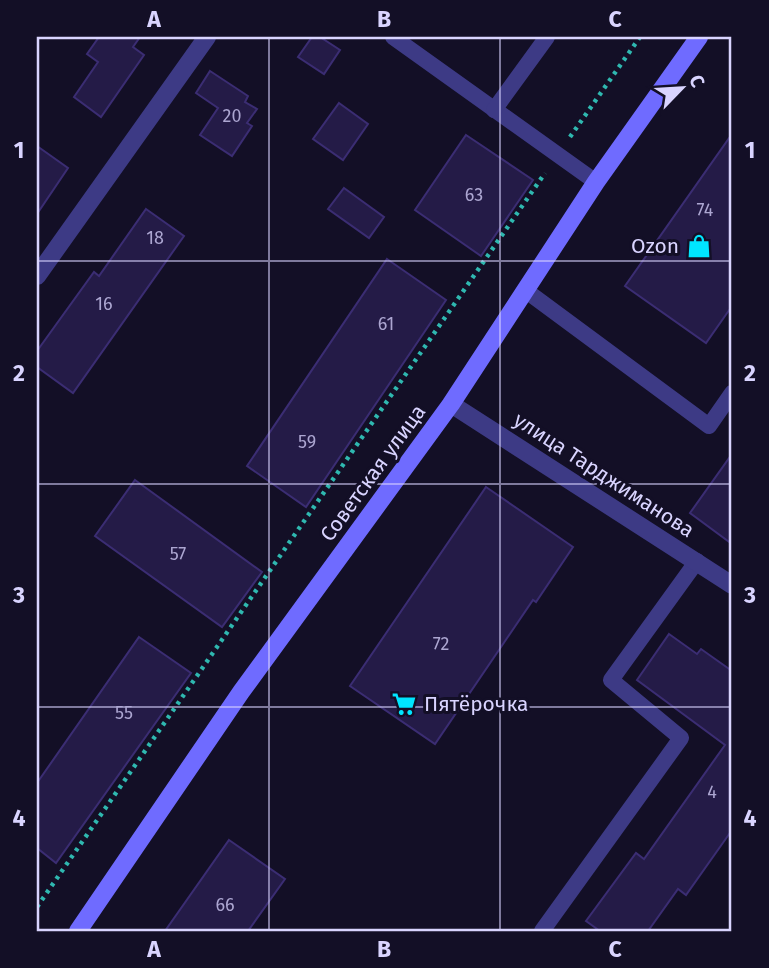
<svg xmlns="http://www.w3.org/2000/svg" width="769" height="968" viewBox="0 0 769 968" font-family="'Fira Sans',sans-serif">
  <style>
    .building { fill: #241b47; stroke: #3b2d73; stroke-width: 2 }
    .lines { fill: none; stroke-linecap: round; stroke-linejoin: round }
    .path { stroke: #2fb8b0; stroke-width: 4.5; stroke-dasharray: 3.5 5; stroke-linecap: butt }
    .lane { stroke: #3d3a85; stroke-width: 16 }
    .street { stroke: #3d3a85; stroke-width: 18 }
    .secondary { stroke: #6f6bff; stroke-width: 18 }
    .grid { fill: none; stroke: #d9d4ff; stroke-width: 2; stroke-opacity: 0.55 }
    .labels { text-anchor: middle; stroke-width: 6; stroke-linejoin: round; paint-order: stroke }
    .number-label { font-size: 18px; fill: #aca6d1 }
    .poi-label { font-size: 21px; fill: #d9d4ff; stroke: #130f26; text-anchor: end }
    .street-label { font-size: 21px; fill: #d9d4ff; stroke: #130f26 }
    .neatline { fill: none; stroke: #d9d4ff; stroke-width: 2.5 }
    .grid-label { font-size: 23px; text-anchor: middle; font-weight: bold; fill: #d9d4ff }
  </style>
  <rect width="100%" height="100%" fill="#130f26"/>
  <g class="building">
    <polygon points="99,37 140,37 133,47 144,55 101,117 74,97 98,62 87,54"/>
    <polygon points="312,37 320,37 340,50 324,74 298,57"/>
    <polygon points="210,71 248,96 245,102 257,109 247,123 252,126 232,156 200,135 218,108 196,93"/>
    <polygon points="339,103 368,124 343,160 313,139"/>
    <polygon points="732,134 732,306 706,343 625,286"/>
    <polygon points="466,135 533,180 481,256 415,210"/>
    <polygon points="37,146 68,168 37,214"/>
    <polygon points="344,188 384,217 369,238 328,209"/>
    <polygon points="146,209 184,236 73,393 37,367 37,351 94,272 99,276"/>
    <polygon points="387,259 446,300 306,507 247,466"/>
    <polygon points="732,454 732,544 690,513"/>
    <polygon points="135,480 262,572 222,627 95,536"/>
    <polygon points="486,487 573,547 536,602 533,600 435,744 350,686"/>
    <polygon points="669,634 697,654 701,649 732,671 732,830 686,895 678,889 648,931 600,931 586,921 636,853 644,859 725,745 637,680"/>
    <polygon points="139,637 191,673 56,863 37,848 37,783"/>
    <polygon points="229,840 285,879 248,931 165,931"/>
  </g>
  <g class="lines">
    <g class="path">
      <polyline points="570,137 640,37"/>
      <polyline points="37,907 545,173"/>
    </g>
    <g class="lane">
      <polyline points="393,37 596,182"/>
      <polyline points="494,110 547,37"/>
      <polyline points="525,290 709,426 732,393"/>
      <polyline points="542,931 681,738 611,680 697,561"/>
    </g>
    <g class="street">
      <polyline points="37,276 207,37"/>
      <polyline points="451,404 732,585"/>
    </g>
    <polyline class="secondary" points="78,931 241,692 451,404 596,182 699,37"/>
  </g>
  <path class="grid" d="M269,37V931M500,37V931M37,261H732M37,484H732M37,707H732"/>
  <defs>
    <g id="shop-bare" transform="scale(1.89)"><path d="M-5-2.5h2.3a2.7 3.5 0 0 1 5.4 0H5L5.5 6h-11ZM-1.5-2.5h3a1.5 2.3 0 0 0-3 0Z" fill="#00e5ff" stroke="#130f26" stroke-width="2.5" paint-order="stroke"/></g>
    <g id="supermarket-bare" transform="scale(1.89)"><path d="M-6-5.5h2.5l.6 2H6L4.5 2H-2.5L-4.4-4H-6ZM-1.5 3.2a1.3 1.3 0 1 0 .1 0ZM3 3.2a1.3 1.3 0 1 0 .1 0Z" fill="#00e5ff" stroke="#130f26" stroke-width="2.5" paint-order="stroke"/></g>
  </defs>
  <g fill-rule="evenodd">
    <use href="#shop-bare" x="699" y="246"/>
    <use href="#supermarket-bare" x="404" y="704"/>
  </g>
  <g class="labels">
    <g class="number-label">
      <text x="232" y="122">20</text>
      <text x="474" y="201">63</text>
      <text x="705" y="216">74</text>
      <text x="155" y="244">18</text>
      <text x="104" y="310">16</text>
      <text x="386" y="330">61</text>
      <text x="307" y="448">59</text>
      <text x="178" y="560">57</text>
      <text x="441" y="650">72</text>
      <text x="124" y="719">55</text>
      <text x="712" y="798">4</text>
      <text x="225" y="911">66</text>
    </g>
    <g class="poi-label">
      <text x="679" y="253">Ozon</text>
      <text x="424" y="711" text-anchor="start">Пятёрочка</text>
    </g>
    <g class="street-label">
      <text transform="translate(373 473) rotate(-54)" y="7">Советская улица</text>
      <text transform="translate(604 475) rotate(33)" y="7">улица Тарджиманова</text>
    </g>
  </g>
  <rect width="769" height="968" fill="none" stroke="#130f26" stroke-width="77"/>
  <g transform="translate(682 88) rotate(65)" stroke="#130f26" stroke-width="5" paint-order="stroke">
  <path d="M0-5L12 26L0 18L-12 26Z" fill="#d9d4ff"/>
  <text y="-10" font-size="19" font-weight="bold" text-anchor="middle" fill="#d9d4ff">С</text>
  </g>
  <rect x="38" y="38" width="692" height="892" class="neatline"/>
  <g class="grid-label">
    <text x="154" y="27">A</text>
    <text x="384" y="27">B</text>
    <text x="615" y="27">C</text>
    <text x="19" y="158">1</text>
    <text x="750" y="158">1</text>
    <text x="19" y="381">2</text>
    <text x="750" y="381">2</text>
    <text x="19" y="603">3</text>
    <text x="750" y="603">3</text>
    <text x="19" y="826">4</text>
    <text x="750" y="826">4</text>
    <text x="154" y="957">A</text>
    <text x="384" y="957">B</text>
    <text x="615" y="957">C</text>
  </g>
</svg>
